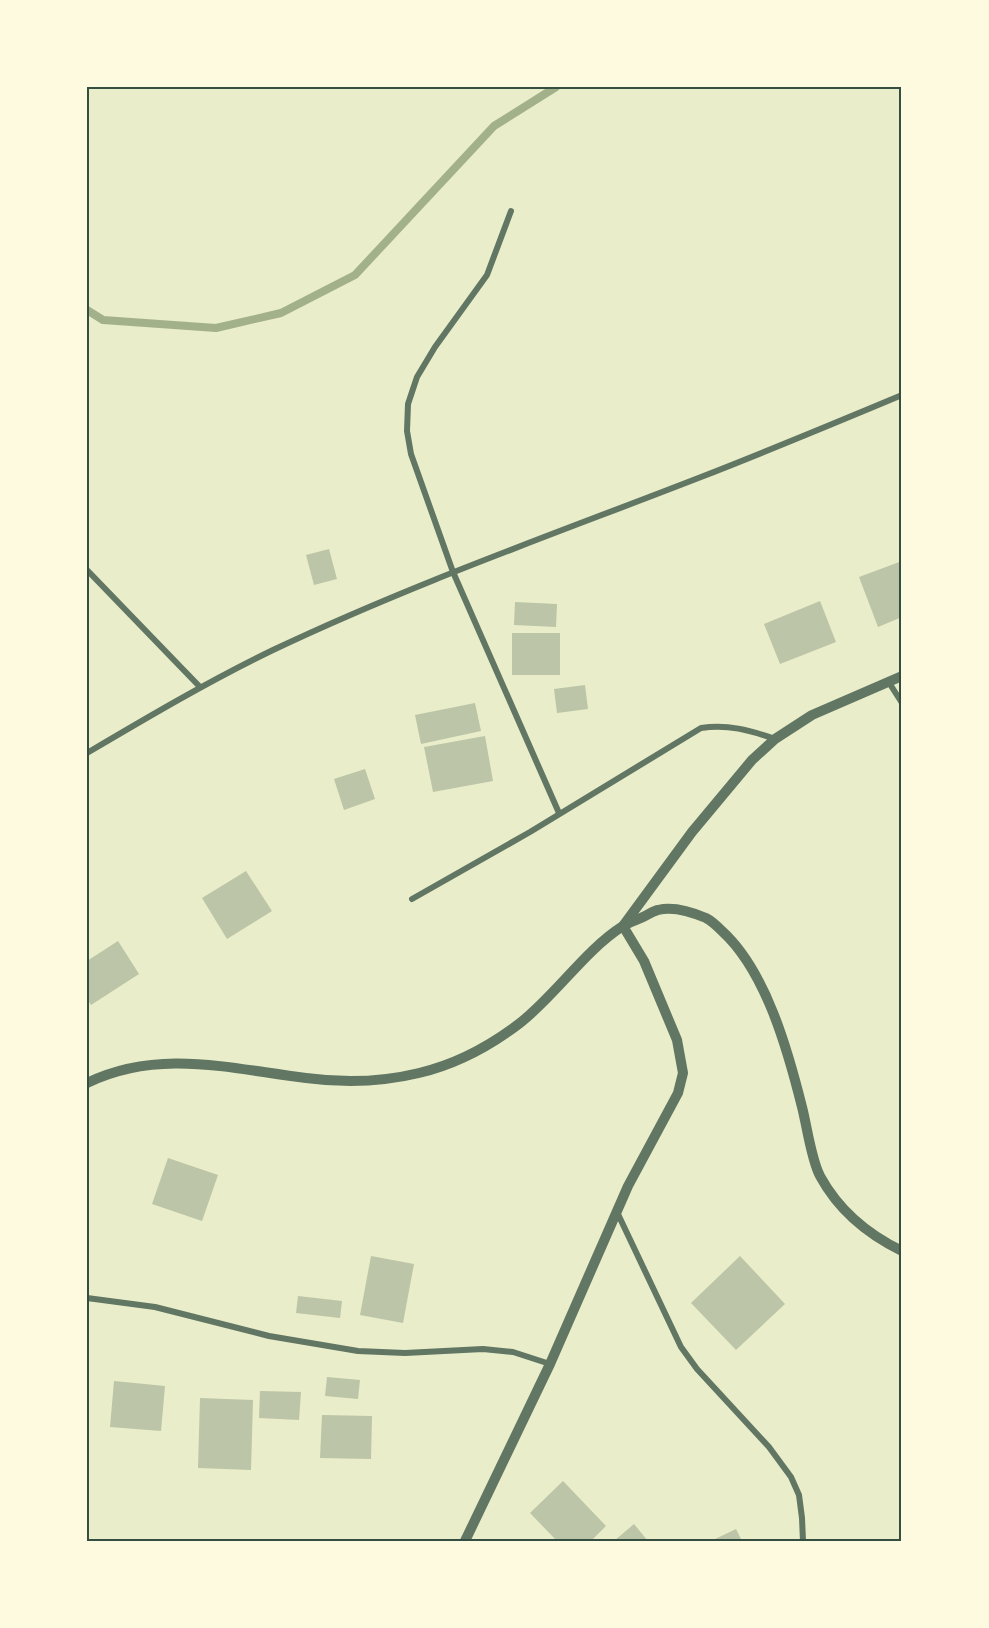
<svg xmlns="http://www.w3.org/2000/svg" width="989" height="1628" viewBox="0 0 989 1628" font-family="'Sofia Sans Condensed',sans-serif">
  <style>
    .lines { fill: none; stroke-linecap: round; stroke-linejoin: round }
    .stream { stroke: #a3b18a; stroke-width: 8 }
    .building { fill: #bcc5a7 }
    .minor { stroke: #617663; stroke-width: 6 }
    .tertiary { stroke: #617663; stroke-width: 10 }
    .neatline { fill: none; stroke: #344e41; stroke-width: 2 }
  </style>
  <rect width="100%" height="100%" fill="#e9edc9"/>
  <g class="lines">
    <polyline class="stream" points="87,310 103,320 216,328 281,313 355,275 494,126 556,87"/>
  </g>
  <g class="building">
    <polygon points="329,549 337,579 314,585 306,555"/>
    <polygon points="902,561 902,617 878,627 859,577"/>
    <polygon points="820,601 836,642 780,664 764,624"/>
    <polygon points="515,602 557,604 556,627 514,625"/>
    <rect x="512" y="633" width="48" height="42"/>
    <polygon points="585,685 588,709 557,713 554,689"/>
    <polygon points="475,703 481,731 421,744 415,715"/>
    <polygon points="485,736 493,781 433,792 424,747"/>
    <polygon points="365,769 375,799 344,810 334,779"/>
    <polygon points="246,871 272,911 227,939 202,898"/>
    <polygon points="118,941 139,974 91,1005 87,999 87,961"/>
    <polygon points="168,1158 218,1175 202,1221 152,1204"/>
    <polygon points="371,1256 414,1264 403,1323 360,1315"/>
    <polygon points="740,1256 785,1304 736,1350 691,1303"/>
    <polygon points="298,1296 342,1301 340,1318 296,1313"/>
    <polygon points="327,1377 360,1380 358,1399 325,1396"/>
    <polygon points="114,1381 165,1386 161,1431 110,1427"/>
    <polygon points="260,1391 301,1392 299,1420 259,1418"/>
    <polygon points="200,1398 253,1400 251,1470 198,1468"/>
    <polygon points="322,1415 372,1416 371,1459 320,1458"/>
    <polygon points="563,1481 606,1526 591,1541 557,1541 530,1513"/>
    <polygon points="634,1524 648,1541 614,1541"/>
    <polygon points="736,1529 742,1541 711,1541"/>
  </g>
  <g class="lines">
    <g class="minor">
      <polyline points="511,211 487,275 435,347 417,377 408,404 407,431 411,454 453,572 559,813"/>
      <polyline points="87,570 200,687"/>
      <polyline points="888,681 902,703"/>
      <path d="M87,753C148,717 209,681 273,650C412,584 557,533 701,477C768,451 835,423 902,395"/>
      <path d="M412,899L530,832L701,728C728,724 749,730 775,739"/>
      <polyline points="617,1212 681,1347 697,1369 769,1447 791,1477 799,1495 802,1518 803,1541"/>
      <polyline points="87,1298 155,1307 269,1336 358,1351 405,1353 483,1349 513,1352 550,1364"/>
    </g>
    <g class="tertiary">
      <path d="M87,1083C159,1048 231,1069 306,1078C343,1083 382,1082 419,1073C457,1064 490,1046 520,1023C556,995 585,950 623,926C629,922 637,920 643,917C648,915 653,911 658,910C673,906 692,912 706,918C712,921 717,926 722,931C766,971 788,1051 802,1107C807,1126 811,1159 820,1176C839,1211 867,1234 902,1251"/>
      <polyline points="465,1541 550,1364 628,1186 678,1093 683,1073 677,1040 644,961 623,926 692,832 752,760 775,739 812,715 902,676"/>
    </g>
  </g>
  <rect width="989" height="1628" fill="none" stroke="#fefae0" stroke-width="177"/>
  <rect x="88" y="88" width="812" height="1452" class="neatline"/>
</svg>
